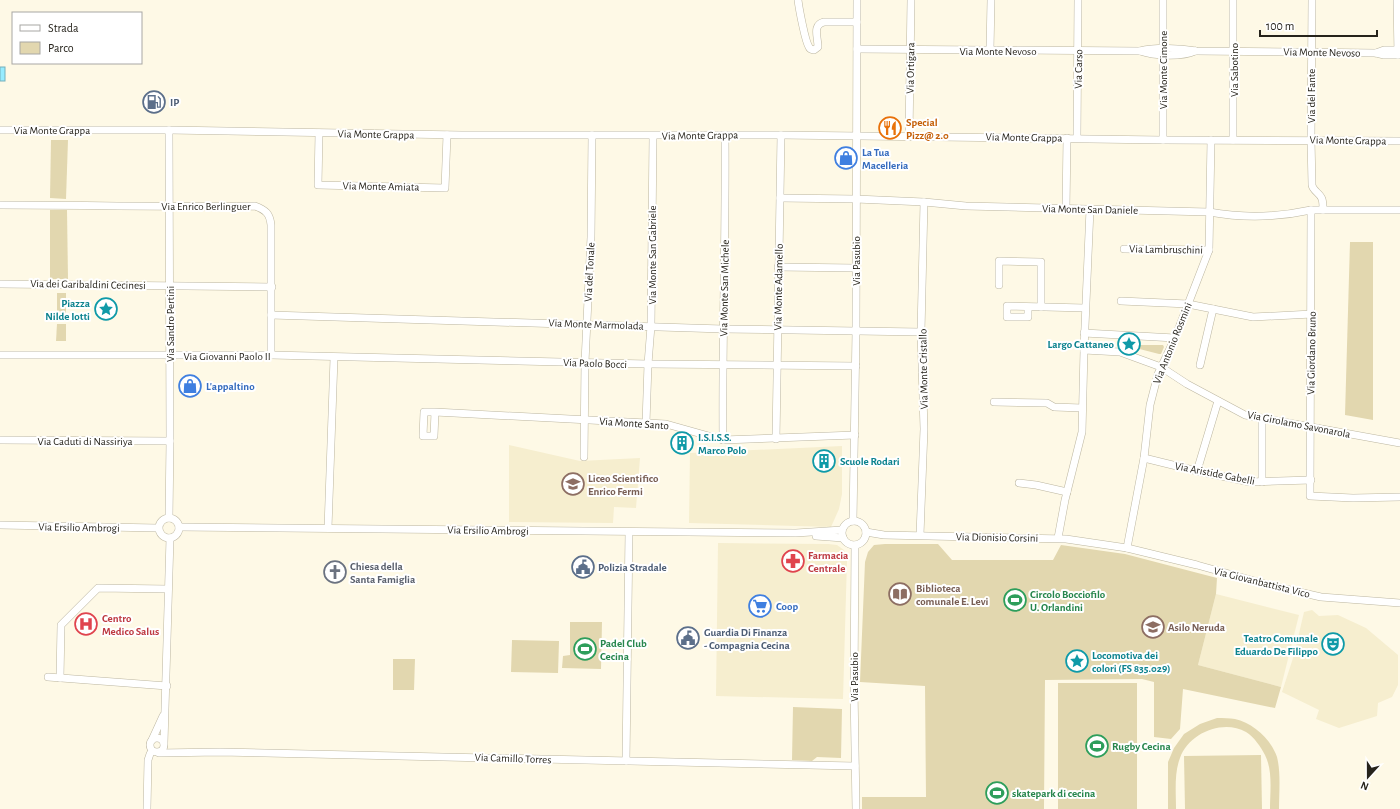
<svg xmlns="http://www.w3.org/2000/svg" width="1400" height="809" viewBox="0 0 1400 809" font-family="'Alegreya Sans',sans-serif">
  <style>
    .built { fill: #f6eecf }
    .green { fill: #e2d7af }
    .water { fill: #97ecff; stroke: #75b0bb }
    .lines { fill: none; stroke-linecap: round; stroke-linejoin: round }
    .street-casing { stroke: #bcb6a0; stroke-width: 8 }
    .street { stroke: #fff; stroke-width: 7 }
    .labels { text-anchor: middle; stroke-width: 4; stroke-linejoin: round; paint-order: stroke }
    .street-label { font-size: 11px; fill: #26231b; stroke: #fff }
    .service-label { font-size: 11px; font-weight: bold; fill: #4e5e75; stroke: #fff; text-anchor: start }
    .food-label { font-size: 11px; font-weight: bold; fill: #c56008; stroke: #fff; text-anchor: start }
    .shop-label { font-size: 11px; font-weight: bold; fill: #366cbe; stroke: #fff; text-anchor: start }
    .culture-label { font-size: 11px; font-weight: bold; fill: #0d838f; stroke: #fff; text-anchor: end }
    .education-label { font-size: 11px; font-weight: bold; fill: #785e54; stroke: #fff; text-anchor: start }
    .health-label { font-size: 11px; font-weight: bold; fill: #be3a42; stroke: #fff; text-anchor: start }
    .worship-label { font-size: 11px; font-weight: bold; fill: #5b616d; stroke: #fff; text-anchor: start }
    .leisure-label { font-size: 11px; font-weight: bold; fill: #27864d; stroke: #fff; text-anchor: start }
  </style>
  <rect width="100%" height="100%" fill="#fef9e6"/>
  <g class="built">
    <polygon points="509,445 580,461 640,458 636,508 614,507 613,523 509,522"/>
    <polygon points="842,446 842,494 839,509 831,527 689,523 690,453"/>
    <polygon points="718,543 828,544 837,545 844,550 847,560 843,699 716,696"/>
    <polygon points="1216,594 1299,615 1281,687 1198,665"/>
    <polygon points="1312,610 1319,616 1338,615 1366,628 1398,655 1398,685 1392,697 1378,703 1377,716 1339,728 1316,719 1319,710 1282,692 1294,655 1304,612"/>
  </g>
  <g class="green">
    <polygon points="51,140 68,140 66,199 50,198"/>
    <polygon points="50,210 67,210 68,279 50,279"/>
    <polygon points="1350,242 1373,242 1373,420 1345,415"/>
    <polygon points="57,293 66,293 66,317 57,316"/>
    <polygon points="57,324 66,324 66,341 56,341"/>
    <polygon points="1124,345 1163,345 1164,347 1161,354 1159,354"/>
    <polygon points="885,544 938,544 952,560 1053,560 1061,545 1125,554 1217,578 1216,594 1198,665 1281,687 1275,708 1183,689 1180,729 1171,739 1154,737 1154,682 1142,679 1045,680 1044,809 862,809 862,797 926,797 925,686 860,682 865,562 868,552 874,545"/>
    <polygon points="570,622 602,622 601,669 562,668 563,656 570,655"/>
    <polygon points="512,640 559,641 558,673 511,672"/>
    <polygon points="393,659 415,659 414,690 393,690"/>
    <rect x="1058" y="683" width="79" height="126"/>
    <polygon points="793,707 842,709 841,758 817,757 812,761 792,760"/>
    <path d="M1217,718C1223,718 1230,718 1235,719C1253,723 1271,739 1277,757C1281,773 1279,792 1279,809H1270C1270,791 1273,771 1265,755C1261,747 1254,737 1246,732C1223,719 1189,733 1180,758C1174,773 1176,793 1176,809H1168V762L1174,748L1184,734L1200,724Z"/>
    <polygon points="1261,755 1262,809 1185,809 1184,756"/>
  </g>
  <rect class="water" x="0" y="67" width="5" height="14"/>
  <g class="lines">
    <g class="street-casing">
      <g id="street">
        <path d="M798,0C799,8 805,41 809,47C810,50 811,49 814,50L818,47C818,37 812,25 824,22H857"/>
        <polyline points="1163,0 1163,140"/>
        <path d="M1312,0L1311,140L1312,185C1313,191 1320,193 1322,199C1323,202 1323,207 1323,210"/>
        <polyline points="1397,0 1398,55"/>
        <path d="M857,49L1140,51C1156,47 1180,48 1196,51L1376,53L1384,55H1400"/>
        <polyline points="990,50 991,0"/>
        <path d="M1140,51C1154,56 1182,57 1195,51"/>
        <polyline points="1376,53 1384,50 1400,50"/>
        <polyline points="0,130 169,130 462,135 781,135 1163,140 1400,141"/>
        <polyline points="169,130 170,441 169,518"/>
        <polyline points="319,133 318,185 445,188 447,135"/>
        <polyline points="909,136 911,0"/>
        <polyline points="1077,138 1078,0"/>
        <polyline points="1233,140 1233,0"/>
        <path d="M780,198L856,199L924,202L966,206L1209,212C1242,218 1279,217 1311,210H1400"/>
        <path d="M0,205C85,205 170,207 255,206C266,210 270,214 271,225V355"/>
        <polyline points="1066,209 1067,138"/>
        <polyline points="1311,210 1310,496 1353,498 1400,497"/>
        <polyline points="1124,249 1209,250"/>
        <polyline points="778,267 856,268"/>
        <polyline points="0,284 272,287"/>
        <polyline points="999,285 999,261 1041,262 1041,307"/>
        <polyline points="1121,301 1188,304 1253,317 1312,314"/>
        <polyline points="1028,307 1028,317 1007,317 1007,306 1085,308"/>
        <polyline points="271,315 723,329 921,332"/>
        <polyline points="1084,333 1175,338"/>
        <polyline points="1084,350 1120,352 1161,367 1187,384 1245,415 1400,443"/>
        <polyline points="0,355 271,355 648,364 856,366"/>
        <polyline points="1200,365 1213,309"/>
        <polyline points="994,402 1047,403 1054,407 1082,408"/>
        <polyline points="435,412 434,436 423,436 424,412 435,412 666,424 723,440 855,435"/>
        <polyline points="1262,418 1262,482"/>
        <polyline points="646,423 648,364 651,326 653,136"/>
        <polyline points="776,439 781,135"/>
        <polyline points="0,440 170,441"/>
        <path d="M723,440C722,339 726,237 725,135"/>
        <polyline points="584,457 585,362 591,237 592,135"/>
        <polyline points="1144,458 1197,471 1250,482 1311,480"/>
        <polyline points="1197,471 1218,401"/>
        <polyline points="1019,483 1036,485 1067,492"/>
        <circle cx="169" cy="528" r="10"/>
        <circle cx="854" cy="533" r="12"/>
        <polyline points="853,521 856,331 857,0"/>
        <polyline points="0,525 158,528"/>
        <polyline points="179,527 796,533 842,530"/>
        <polyline points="328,528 334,358"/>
        <polyline points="866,532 884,535 1066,539 1127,548 1197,565 1269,585 1321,597 1400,603"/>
        <polyline points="920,535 924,429 921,332 924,202"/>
        <polyline points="816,536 843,538"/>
        <polyline points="1058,538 1065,500 1082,432 1084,350 1090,209"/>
        <polyline points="855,545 854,688 856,809"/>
        <polyline points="1127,548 1144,458 1150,405 1158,374 1175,338 1209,250 1211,140"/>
        <polyline points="48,677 167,686"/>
        <polyline points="60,678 61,625 98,588 168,589"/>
        <circle cx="157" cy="745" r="7"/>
        <polyline points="152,740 163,716"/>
        <polyline points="164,743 170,538"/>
        <polyline points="159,753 220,752 855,766"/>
        <polyline points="626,761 629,532"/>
        <polyline points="147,809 148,760 150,754 152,751"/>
      </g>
    </g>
    <use href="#street" class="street"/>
  </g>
  <defs>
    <g id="fuel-ring" transform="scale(1.15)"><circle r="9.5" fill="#fff" stroke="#5c6f8a" stroke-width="1.5"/><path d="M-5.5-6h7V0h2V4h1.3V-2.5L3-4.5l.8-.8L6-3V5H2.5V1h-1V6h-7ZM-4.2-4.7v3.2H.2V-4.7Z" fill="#5c6f8a"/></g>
    <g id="restaurant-ring" transform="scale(1.15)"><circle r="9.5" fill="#fff" stroke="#e8710a" stroke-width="1.5"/><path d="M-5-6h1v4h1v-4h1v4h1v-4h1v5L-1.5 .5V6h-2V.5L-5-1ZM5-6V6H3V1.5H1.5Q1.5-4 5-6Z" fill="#e8710a"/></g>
    <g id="shop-ring" transform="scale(1.15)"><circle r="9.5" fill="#fff" stroke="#3f7fe0" stroke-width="1.5"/><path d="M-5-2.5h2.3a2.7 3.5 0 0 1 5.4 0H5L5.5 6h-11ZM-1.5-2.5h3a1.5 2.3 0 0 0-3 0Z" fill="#3f7fe0"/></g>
    <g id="sight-ring" transform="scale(1.15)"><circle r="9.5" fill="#fff" stroke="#0f9aa8" stroke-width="1.5"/><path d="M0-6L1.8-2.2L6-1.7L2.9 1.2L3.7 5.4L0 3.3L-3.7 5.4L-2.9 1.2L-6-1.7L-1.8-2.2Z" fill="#0f9aa8"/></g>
    <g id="building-ring" transform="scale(1.15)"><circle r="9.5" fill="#fff" stroke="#0f9aa8" stroke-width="1.5"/><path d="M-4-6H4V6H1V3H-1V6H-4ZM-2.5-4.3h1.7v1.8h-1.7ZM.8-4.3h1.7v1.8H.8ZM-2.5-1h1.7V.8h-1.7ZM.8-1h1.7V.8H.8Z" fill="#0f9aa8"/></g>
    <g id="school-ring" transform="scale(1.15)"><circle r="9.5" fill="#fff" stroke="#8d6e63" stroke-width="1.5"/><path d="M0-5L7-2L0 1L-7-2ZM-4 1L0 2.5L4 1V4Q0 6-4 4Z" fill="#8d6e63"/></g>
    <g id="pharmacy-ring" transform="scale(1.15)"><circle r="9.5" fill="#fff" stroke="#e0444e" stroke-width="1.5"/><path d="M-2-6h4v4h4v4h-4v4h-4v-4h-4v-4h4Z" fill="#e0444e"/></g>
    <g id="civic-ring" transform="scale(1.15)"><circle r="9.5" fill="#fff" stroke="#5c6f8a" stroke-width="1.5"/><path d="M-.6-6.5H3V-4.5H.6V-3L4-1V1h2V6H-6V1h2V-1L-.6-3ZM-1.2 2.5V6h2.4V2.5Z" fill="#5c6f8a"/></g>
    <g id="church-ring" transform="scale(1.15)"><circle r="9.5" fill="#fff" stroke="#6b7280" stroke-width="1.5"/><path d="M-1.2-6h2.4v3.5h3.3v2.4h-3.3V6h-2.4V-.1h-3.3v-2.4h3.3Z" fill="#6b7280"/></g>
    <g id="library-ring" transform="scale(1.15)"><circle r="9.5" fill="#fff" stroke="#8d6e63" stroke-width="1.5"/><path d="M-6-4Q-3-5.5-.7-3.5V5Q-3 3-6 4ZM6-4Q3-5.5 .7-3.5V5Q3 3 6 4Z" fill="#8d6e63"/></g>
    <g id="stadium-ring" transform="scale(1.15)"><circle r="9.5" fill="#fff" stroke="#2e9e5b" stroke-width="1.5"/><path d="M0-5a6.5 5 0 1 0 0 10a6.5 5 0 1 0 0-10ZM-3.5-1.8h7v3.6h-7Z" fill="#2e9e5b"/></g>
    <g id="supermarket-ring" transform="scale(1.15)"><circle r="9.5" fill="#fff" stroke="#3f7fe0" stroke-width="1.5"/><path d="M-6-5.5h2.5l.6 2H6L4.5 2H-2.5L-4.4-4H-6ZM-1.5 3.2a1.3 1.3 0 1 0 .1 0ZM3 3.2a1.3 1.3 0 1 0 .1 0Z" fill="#3f7fe0"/></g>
    <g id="hospital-ring" transform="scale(1.15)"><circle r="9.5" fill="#fff" stroke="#e0444e" stroke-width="1.5"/><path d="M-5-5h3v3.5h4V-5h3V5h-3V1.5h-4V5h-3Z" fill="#e0444e"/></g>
    <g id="theatre-ring" transform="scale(1.15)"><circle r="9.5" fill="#fff" stroke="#0f9aa8" stroke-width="1.5"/><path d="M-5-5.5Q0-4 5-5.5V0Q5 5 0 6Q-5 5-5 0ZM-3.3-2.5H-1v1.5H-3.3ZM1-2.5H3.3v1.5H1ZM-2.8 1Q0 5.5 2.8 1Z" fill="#0f9aa8"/></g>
  </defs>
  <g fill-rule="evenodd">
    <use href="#fuel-ring" x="154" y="102"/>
    <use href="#restaurant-ring" x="890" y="128"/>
    <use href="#shop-ring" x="846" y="158"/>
    <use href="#sight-ring" x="106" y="309"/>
    <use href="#sight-ring" x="1129" y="344"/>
    <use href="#shop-ring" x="190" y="386"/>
    <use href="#building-ring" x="682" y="443"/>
    <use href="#building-ring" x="824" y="461"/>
    <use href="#school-ring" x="573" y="484"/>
    <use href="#pharmacy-ring" x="793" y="561"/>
    <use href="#civic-ring" x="583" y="567"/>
    <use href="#church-ring" x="335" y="572"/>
    <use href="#library-ring" x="900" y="594"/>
    <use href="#stadium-ring" x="1015" y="600"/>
    <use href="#supermarket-ring" x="760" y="606"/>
    <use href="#hospital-ring" x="86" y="624"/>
    <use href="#school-ring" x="1153" y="627"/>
    <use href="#civic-ring" x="688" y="638"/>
    <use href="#theatre-ring" x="1333" y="644"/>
    <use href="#stadium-ring" x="585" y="649"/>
    <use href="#sight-ring" x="1077" y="661"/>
    <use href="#stadium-ring" x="1097" y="746"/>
    <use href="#stadium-ring" x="997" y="793"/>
  </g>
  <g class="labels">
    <g class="street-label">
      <text x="998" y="55">Via Monte Nevoso</text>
      <text transform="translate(1322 52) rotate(1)" y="4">Via Monte Nevoso</text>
      <text transform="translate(910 68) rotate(-89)" y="4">Via Ortigara</text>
      <text transform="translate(1078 69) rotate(-89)" y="4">Via Carso</text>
      <text transform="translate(1163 70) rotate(-90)" y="4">Via Monte Cimone</text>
      <text transform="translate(1234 70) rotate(-90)" y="4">Via Sabotino</text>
      <text transform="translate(1311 96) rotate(-90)" y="4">Via del Fante</text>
      <text x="52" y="134">Via Monte Grappa</text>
      <text transform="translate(376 134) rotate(1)" y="4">Via Monte Grappa</text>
      <text transform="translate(700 135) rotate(-1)" y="4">Via Monte Grappa</text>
      <text transform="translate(1024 137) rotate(1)" y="4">Via Monte Grappa</text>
      <text transform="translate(1348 140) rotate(1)" y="4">Via Monte Grappa</text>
      <text transform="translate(381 186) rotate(1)" y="4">Via Monte Amiata</text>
      <text x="206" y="210">Via Enrico Berlinguer</text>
      <text transform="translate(1090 209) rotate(1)" y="4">Via Monte San Daniele</text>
      <text transform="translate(1166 249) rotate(1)" y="4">Via Lambruschini</text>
      <text transform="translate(652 255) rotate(-90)" y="4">Via Monte San Gabriele</text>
      <text transform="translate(856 261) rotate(-90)" y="4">Via Pasubio</text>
      <text transform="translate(589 272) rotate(-87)" y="4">Via del Tonale</text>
      <text transform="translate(88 284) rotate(1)" y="4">Via dei Garibaldini Cecinesi</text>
      <text transform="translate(778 287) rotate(-89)" y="4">Via Monte Adamello</text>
      <text transform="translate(724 288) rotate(-89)" y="4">Via Monte San Michele</text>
      <text transform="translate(170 324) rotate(-90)" y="4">Via Sandro Pertini</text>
      <text transform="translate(596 324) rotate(2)" y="4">Via Monte Marmolada</text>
      <text transform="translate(1172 343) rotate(-68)" y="4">Via Antonio Rosmini</text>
      <text transform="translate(1311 353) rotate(-89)" y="4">Via Giordano Bruno</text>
      <text x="227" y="360">Via Giovanni Paolo II</text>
      <text transform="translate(595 363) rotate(2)" y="4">Via Paolo Bocci</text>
      <text transform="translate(923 369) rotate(-91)" y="4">Via Monte Cristallo</text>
      <text transform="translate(634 423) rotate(4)" y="4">Via Monte Santo</text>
      <text transform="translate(1299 424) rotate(11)" y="4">Via Girolamo Savonarola</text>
      <text x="85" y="445">Via Caduti di Nassiriya</text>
      <text transform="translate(1215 473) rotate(11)" y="4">Via Aristide Gabelli</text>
      <text transform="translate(79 527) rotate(1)" y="4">Via Ersilio Ambrogi</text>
      <text transform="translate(488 530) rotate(1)" y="4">Via Ersilio Ambrogi</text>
      <text transform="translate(997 537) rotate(1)" y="4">Via Dionisio Corsini</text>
      <text transform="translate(1262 582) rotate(14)" y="4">Via Giovanbattista Vico</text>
      <text transform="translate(854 677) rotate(-90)" y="4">Via Pasubio</text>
      <text transform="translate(513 758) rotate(2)" y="4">Via Camillo Torres</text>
    </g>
    <g class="service-label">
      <text x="170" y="106">IP</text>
      <text x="598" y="571">Polizia Stradale</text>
      <text x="704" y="636">Guardia Di Finanza<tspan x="704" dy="13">- Compagnia Cecina</tspan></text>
    </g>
    <g class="food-label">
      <text x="906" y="126">Special<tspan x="906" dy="13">Pizz@ 2.0</tspan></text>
    </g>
    <g class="shop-label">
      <text x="862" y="156">La Tua<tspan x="862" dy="13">Macelleria</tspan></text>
      <text x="206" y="390">L'appaltino</text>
      <text x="776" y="610">Coop</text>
    </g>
    <g class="culture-label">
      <text x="90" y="307">Piazza<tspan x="90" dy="13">Nilde Iotti</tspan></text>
      <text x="1114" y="348">Largo Cattaneo</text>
      <text x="698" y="441" text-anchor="start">I.S.I.S.S.<tspan x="698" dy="13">Marco Polo</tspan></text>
      <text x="840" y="465" text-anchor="start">Scuole Rodari</text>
      <text x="1318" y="642">Teatro Comunale<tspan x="1318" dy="13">Eduardo De Filippo</tspan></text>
      <text x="1092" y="659" text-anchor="start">Locomotiva dei<tspan x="1092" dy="13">colori (FS 835.029)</tspan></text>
    </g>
    <g class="education-label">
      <text x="588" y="482">Liceo Scientifico<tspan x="588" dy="13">Enrico Fermi</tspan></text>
      <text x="916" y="592">Biblioteca<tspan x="916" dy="13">comunale E. Levi</tspan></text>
      <text x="1168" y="631">Asilo Neruda</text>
    </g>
    <g class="health-label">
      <text x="808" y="559">Farmacia<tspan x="808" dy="13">Centrale</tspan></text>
      <text x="102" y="622">Centro<tspan x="102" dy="13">Medico Salus</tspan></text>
    </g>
    <g class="worship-label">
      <text x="350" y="570">Chiesa della<tspan x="350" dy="13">Santa Famiglia</tspan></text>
    </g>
    <g class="leisure-label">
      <text x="1030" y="598">Circolo Bocciofilo<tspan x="1030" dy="13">U. Orlandini</tspan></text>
      <text x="600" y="647">Padel Club<tspan x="600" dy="13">Cecina</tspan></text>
      <text x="1112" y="750">Rugby Cecina</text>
      <text x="1012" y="797">skatepark di cecina</text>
    </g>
  </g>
  <rect x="12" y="12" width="130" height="52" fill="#ffffff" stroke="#a8a7a4"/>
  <rect x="20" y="25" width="20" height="6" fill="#ffffff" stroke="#a8a7a4"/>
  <text x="48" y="32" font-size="12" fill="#26231b">Strada</text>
  <rect x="20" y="42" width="20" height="12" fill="#e2d7af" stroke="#a8a7a4"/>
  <text x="48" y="52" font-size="12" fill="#26231b">Parco</text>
  <g transform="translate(1368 777) rotate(201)" stroke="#ffffff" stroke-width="3" paint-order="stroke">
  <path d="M0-3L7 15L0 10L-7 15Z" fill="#26231b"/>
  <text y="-6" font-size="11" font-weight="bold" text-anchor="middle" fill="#26231b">N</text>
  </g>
  <path d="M1260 30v6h117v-6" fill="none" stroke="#26231b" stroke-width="2"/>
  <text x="1266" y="30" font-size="12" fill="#26231b" stroke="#ffffff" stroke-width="3" paint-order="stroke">100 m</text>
</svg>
